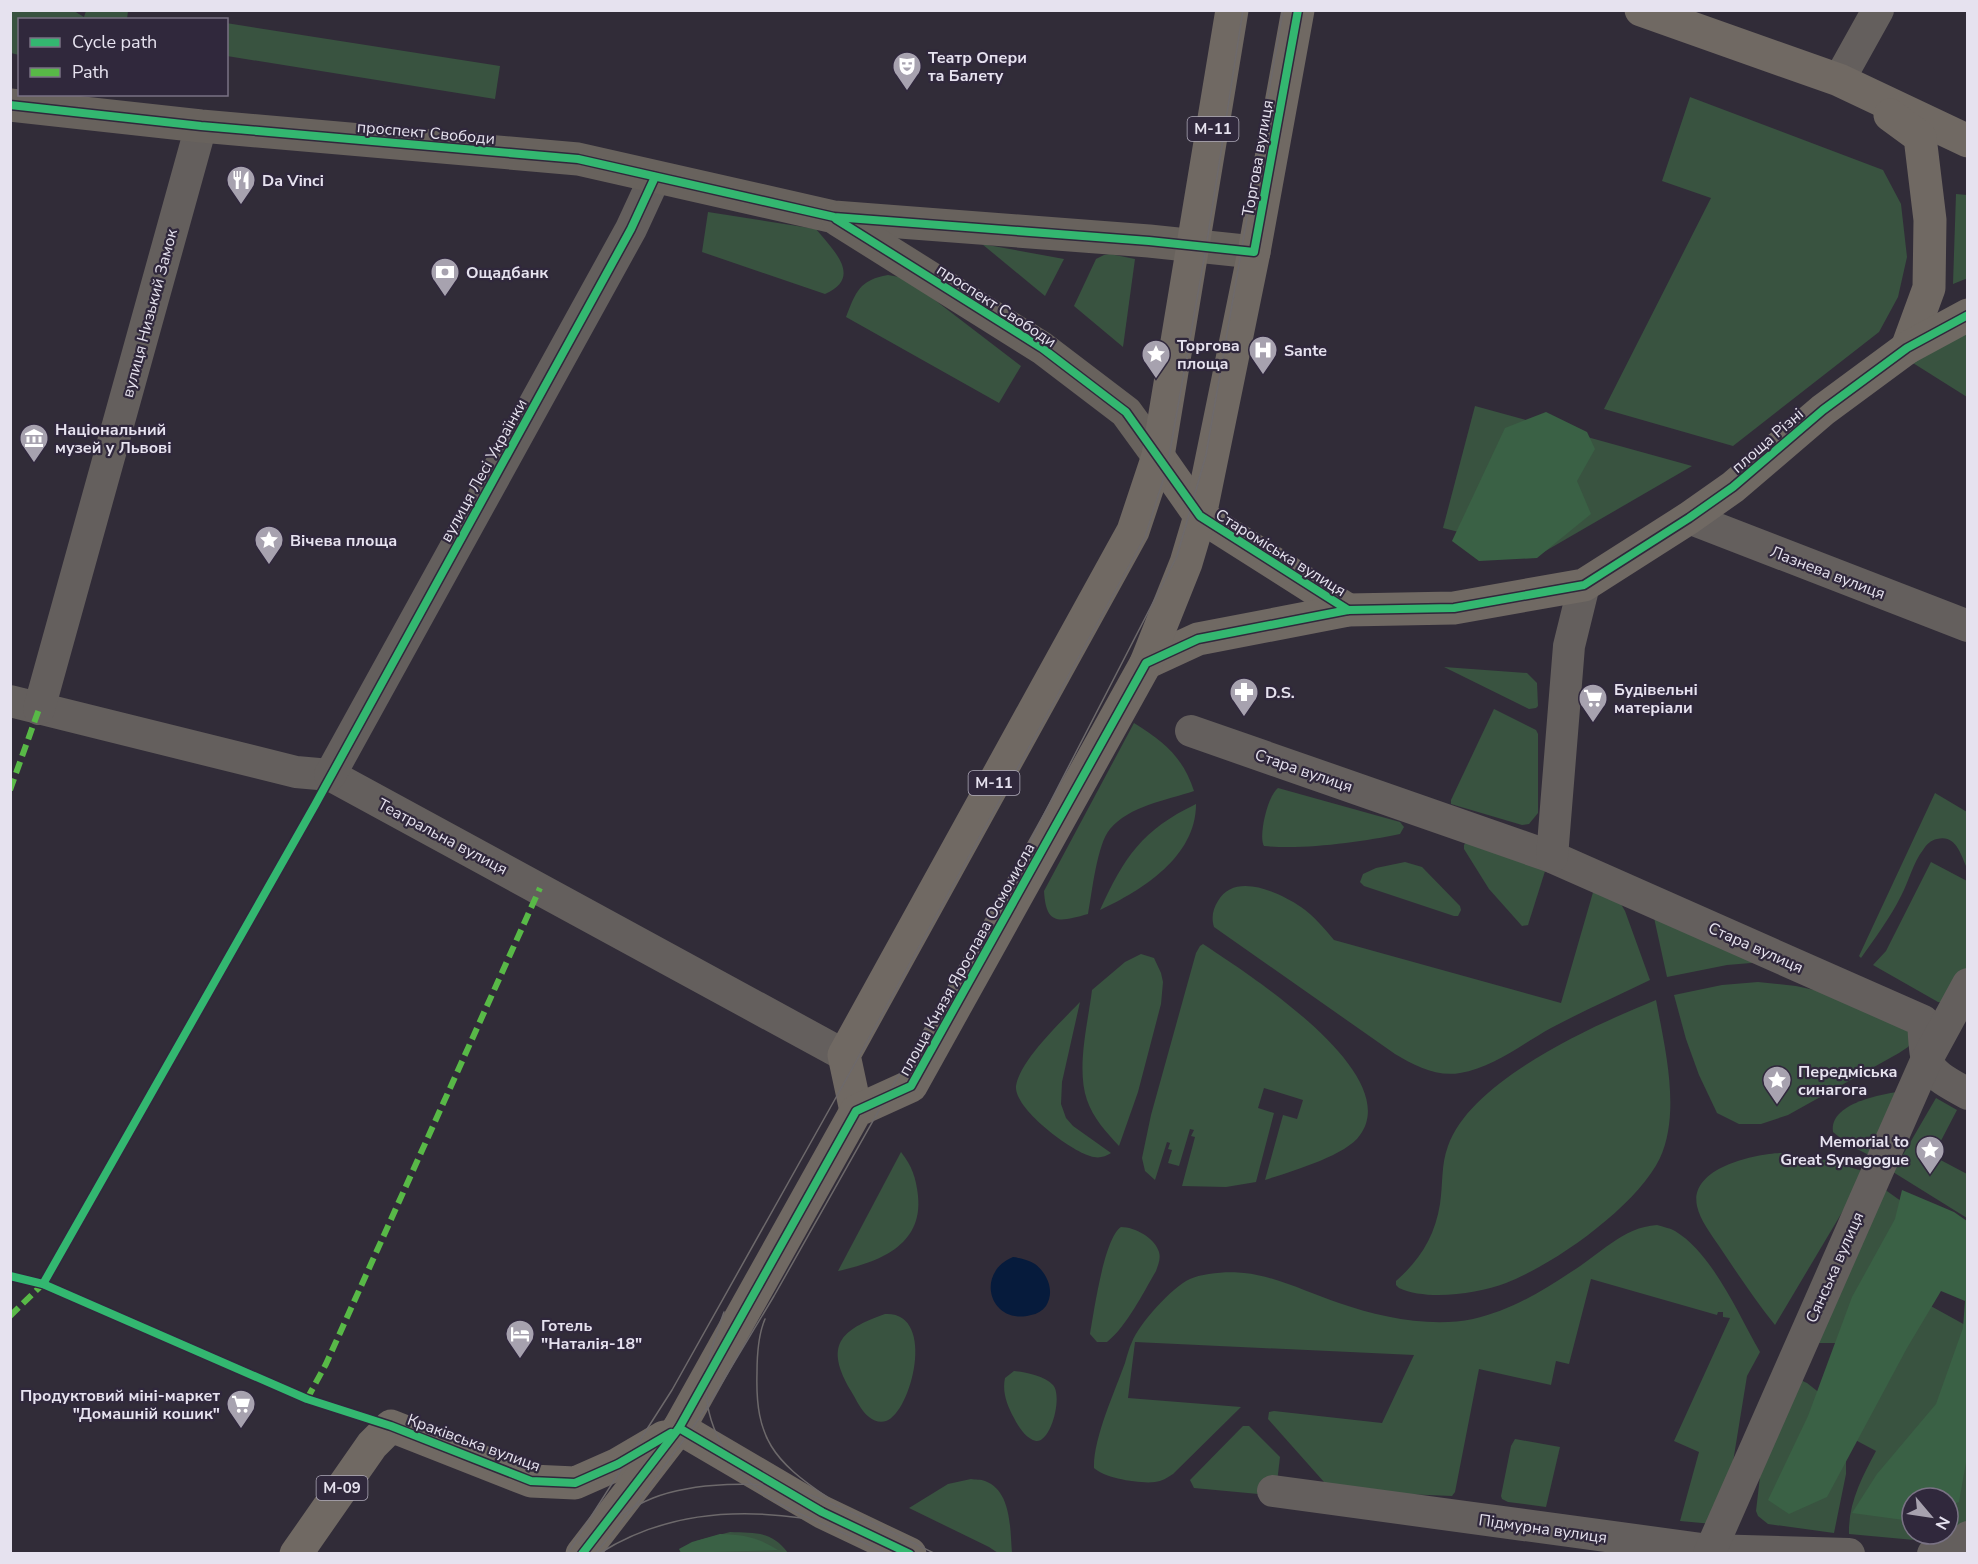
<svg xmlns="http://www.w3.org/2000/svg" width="1978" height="1564" viewBox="0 0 1978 1564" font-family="'Nunito Sans',sans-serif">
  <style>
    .green { fill: #395340; fill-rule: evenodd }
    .forest { fill: #3a6145 }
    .water { fill: #061b3c }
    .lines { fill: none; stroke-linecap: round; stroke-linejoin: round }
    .street { stroke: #645f5d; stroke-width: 32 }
    .secondary { stroke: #68625d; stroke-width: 33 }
    .primary { stroke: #706963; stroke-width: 33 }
    .tram { stroke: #6d696b; stroke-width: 1.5 }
    .quiet { stroke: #58b947; stroke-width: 6; stroke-dasharray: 12 6; stroke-linecap: butt }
    .cycleway-casing { stroke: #30283c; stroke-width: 11 }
    .cycleway { stroke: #33b770; stroke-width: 8 }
    .labels { text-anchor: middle; stroke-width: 4.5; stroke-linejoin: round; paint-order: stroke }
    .shield { fill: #30283c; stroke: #afaab9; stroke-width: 1.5 }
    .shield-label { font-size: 15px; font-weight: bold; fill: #e6e2ef }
    .poi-label { font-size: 16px; font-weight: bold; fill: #e6e2ef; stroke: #30283c; text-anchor: start }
    .street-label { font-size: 16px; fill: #e6e2ef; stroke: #30283c }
  </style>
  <rect width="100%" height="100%" fill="#312c38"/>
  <g class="green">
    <polygon points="11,10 74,11 84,17 86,11 128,11 127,19 20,20 19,55 11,53"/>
    <polygon points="226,23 500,66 495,99 227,56"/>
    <polygon points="1690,97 1883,170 1901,204 1907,257 1898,297 1879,332 1733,446 1604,409 1711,198 1662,181"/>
    <polygon points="1956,194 1967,195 1968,278 1953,284"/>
    <path d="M708,212L816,229C832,249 864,277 825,294L702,252Z"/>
    <polygon points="982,244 1064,259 1045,296"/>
    <polygon points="1110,254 1135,259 1123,347 1074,306 1096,259 1104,255"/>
    <path d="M888,275L899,277L910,281L1021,366L999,403L846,317C856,292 859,280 888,275Z"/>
    <polygon points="1967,326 1967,397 1913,363"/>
    <polygon points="1475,406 1692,466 1542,553 1443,528"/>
    <polygon points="1444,667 1527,673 1537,683 1538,706 1536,708 1529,709"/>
    <polygon points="1494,709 1536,730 1538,734 1538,813 1529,824 1522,825 1451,804 1451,800"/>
    <path d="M1134,723C1164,742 1183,757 1194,791C1167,800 1129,806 1110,829C1097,844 1092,893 1088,914C1059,922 1046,926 1044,891Z"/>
    <path d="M1278,788L1400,822L1404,827L1400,834C1361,842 1304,850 1264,846C1258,836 1268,795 1278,788Z"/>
    <path d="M1935,793L1967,812V868C1961,855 1956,834 1937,839C1931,840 1926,845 1923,850C1913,863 1909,881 1901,896C1890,918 1875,938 1861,958L1859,956Z"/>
    <path d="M1196,804C1196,857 1142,890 1100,910C1124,857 1142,830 1196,804Z"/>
    <polygon points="1467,841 1546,868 1528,925 1522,926 1489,889 1464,849 1464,845"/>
    <polygon points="1405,862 1422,867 1460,906 1461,910 1458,916 1454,916 1364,886 1360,882 1363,874 1376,868"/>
    <polygon points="1931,862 1967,881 1967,984 1944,1003 1938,1002 1873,965 1886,951"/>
    <path d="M1596,882L1615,894L1625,911L1650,980C1617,996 1583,1011 1551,1028C1522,1044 1493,1068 1460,1073C1437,1077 1415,1066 1395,1054L1214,927C1211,917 1213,909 1218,901C1235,871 1280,893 1301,907C1314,916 1324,928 1334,940L1561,1003Z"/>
    <polygon points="1651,904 1763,962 1727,965 1667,977"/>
    <path d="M1203,944C1245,972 1405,1073 1360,1135C1346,1156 1289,1172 1265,1180L1283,1115L1297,1119L1303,1100L1264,1088L1258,1108L1274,1113L1256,1182L1226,1187L1182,1186L1195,1137L1191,1136L1194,1130L1190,1129L1179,1166L1168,1163L1172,1150L1168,1149L1170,1143L1167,1142L1155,1180L1145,1171L1142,1158L1151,1115L1196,953L1200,946Z"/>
    <path d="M1141,954L1154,958L1161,973L1163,982L1161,1004L1138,1092L1119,1146C1107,1133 1093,1118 1087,1100C1076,1068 1088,1023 1092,990L1125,962Z"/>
    <polygon points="1758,982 1796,986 1837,995 1907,1021 1912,1041 1908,1047 1899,1053 1788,1115 1761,1124 1739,1124 1717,1113 1699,1075 1686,1039 1674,995 1722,985"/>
    <path d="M1656,1000C1665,1048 1681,1112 1660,1158C1637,1206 1555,1264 1506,1283C1477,1294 1427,1301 1399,1288L1396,1285V1281C1420,1260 1435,1236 1440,1204C1443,1185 1441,1164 1448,1146C1471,1080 1594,1025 1656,1000Z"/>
    <path d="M1080,1002L1062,1082L1061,1104L1066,1118L1073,1126L1111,1153C1105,1157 1098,1159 1090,1156C1070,1150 1014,1109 1016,1086C1020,1060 1062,1021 1080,1002Z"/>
    <path d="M1913,1090L1873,1157L1849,1145L1833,1132C1828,1101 1891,1092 1913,1090Z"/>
    <polygon points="1936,1098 1957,1110 1933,1156 1967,1174 1967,1218 1893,1172"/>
    <path d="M901,1152C912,1166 916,1178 918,1196C923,1246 878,1262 838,1271Z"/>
    <path d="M1781,1153L1822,1159L1866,1172L1775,1325C1755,1300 1737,1273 1719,1246C1711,1234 1700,1220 1697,1206C1689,1168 1754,1154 1781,1153Z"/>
    <path d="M1884,1189L1908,1206L1918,1299L1967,1326V1534L1947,1543L1849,1534C1848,1504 1862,1477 1876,1451L1846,1435V1474L1834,1533L1768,1524L1758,1516L1756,1511L1770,1390L1794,1377L1807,1383L1821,1394L1836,1343H1804ZM1912,1498H1948V1534H1912Z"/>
    <path d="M1657,1225C1663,1227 1670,1228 1675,1231C1713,1254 1738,1314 1760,1352L1747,1376L1725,1511L1713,1524L1680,1521L1699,1452L1674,1441L1730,1318L1723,1317V1312H1718L1717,1315L1591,1279L1569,1364L1556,1361L1551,1385L1479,1369L1455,1492L1452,1496L1332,1491L1268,1419L1269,1412L1274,1411L1382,1423L1414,1355L1135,1342L1128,1398L1241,1407L1173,1474C1167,1478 1162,1481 1155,1482C1140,1484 1104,1478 1094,1468C1093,1439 1115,1391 1125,1363C1127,1356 1129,1348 1132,1342C1139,1324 1172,1287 1190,1279C1203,1273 1229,1271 1244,1273C1276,1276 1308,1293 1339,1303C1379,1317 1431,1328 1473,1319C1509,1311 1541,1292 1571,1272C1599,1255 1623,1227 1657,1225Z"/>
    <path d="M1121,1227C1135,1227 1155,1238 1159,1252C1161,1259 1158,1265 1156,1271C1143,1293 1127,1326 1107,1342H1097L1090,1334C1094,1312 1104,1238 1121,1227Z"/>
    <path d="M885,1314C937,1311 912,1412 886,1421C880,1423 874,1421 869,1417C861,1411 856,1399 851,1391C824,1345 840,1330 885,1314Z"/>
    <path d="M1014,1371C1026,1372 1045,1376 1053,1385C1063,1396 1051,1443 1036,1441C1026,1439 1018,1426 1014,1418C1007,1405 1002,1392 1005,1378Z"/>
    <polygon points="1243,1426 1249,1426 1280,1457 1276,1491 1269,1495 1194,1488 1190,1480"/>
    <polygon points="1515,1439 1560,1447 1546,1507 1508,1502 1502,1499 1501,1496 1511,1446"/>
    <path d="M971,1479C975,1480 981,1479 985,1481C1012,1491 1010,1530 1012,1553H998L989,1547L909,1508L948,1484Z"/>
    <path d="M730,1532C756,1533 772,1531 788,1553L683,1554L696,1541Z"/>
  </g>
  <g class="forest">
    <polygon points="1546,412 1587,432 1595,449 1577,481 1591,514 1537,558 1479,561 1452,541 1505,428"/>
    <polygon points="1902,1190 1954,1212 1967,1221 1968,1451 1959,1502 1948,1506 1948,1498 1912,1498 1911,1521 1852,1513 1877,1474 1936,1404 1963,1328 1965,1301 1941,1291 1907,1348 1827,1497 1789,1514 1768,1500 1808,1416 1852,1297 1895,1219"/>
    <path d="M720,1534C745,1535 757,1537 778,1550L681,1553L679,1549L692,1542Z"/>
  </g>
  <path class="water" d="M1013,1257C1021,1258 1029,1260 1035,1264C1048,1274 1055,1292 1046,1306C1042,1311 1037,1314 1031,1315C990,1326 974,1273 1013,1257Z"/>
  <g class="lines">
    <g class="street">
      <polyline points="1839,80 1878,10"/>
      <polyline points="1689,518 1968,626"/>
      <polyline points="10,701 296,772 330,775 844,1055"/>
      <polyline points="39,709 201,126"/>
      <path d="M1191,731L1552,857L1923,1021C1926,1069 1924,1070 1968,1094"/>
      <polyline points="330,775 631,229 655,177"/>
      <polyline points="1552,857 1569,646 1584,585"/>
      <polyline points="1273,1491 1709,1550 1849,1554"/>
      <polyline points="1709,1554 1926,1061 1968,984"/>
      <polyline points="1933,1554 1966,1540 1968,1537"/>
    </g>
    <g class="secondary">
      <polyline points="10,105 201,126 578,159 834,217 1149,241 1254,252"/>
      <polyline points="838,220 1042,348 1126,412 1158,456"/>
    </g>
    <g class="primary">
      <polyline points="1641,10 1839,80 1968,141"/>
      <polyline points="1890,115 1920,137 1930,220 1929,288 1907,348"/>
      <polyline points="1158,456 1200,516 1348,610"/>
      <polyline points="1146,663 1198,639 1348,610 1454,608 1584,585 1689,518 1733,487 1823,410 1907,348 1968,315"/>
      <polyline points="856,1111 844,1055 1133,531 1158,456 1232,10"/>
      <polyline points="679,1428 822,1512 910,1554"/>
      <polyline points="296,1554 372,1445 391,1426 531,1481 575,1483 618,1464 664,1437"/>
      <polyline points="582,1554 679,1428 856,1111 911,1086 1146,663 1186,563 1200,516 1254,252 1298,10"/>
    </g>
    <g class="tram">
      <path d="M724,1312C705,1364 695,1402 726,1452C737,1470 752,1487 770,1498C793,1513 821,1522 845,1534"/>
      <path d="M765,1319C758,1335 757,1355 757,1373C755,1439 774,1461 827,1497"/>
      <polyline points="839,1531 888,1554"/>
      <path d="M579,1543C598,1528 630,1507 653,1498C691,1483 763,1479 802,1492C848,1508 892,1533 936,1554"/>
      <path d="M600,1553C662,1514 731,1508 802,1518"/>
      <polyline points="567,1554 672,1390 848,1076 1145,537 1167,468 1206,248 1243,10"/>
      <polyline points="595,1554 639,1501 706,1409 774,1296 1021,859 1177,556 1206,455 1283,10"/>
    </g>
    <g class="quiet">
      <polyline points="10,790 39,709"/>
      <polyline points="10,1316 45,1282"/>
      <polyline points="307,1399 326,1364 540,888"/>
    </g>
    <g class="cycleway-casing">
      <g id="cycleway">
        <polyline points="10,105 201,126 578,159 834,217 1149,241 1254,252 1298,10"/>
        <polyline points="836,219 1042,348 1126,412 1200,516 1348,610"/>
        <polyline points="10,1276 43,1284 307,1399 391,1426 531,1481 575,1483 618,1464 671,1433"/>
        <polyline points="43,1284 315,805 631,229 655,177"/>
        <polyline points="679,1428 822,1512 910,1554"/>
        <polyline points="582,1554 679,1428 856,1111 911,1086 1146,663 1198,639 1348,610 1454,608 1584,585 1689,518 1733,487 1823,410 1907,348 1968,315"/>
      </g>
    </g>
    <use href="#cycleway" class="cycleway"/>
  </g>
  <defs>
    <g id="theatre-pin" transform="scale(1.5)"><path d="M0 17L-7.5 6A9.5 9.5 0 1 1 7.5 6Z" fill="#a7a2af" stroke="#30283c"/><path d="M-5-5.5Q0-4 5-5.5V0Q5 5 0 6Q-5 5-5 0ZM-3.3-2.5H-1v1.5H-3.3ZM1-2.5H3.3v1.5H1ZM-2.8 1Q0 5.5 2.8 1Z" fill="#fff"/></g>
    <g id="restaurant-pin" transform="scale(1.5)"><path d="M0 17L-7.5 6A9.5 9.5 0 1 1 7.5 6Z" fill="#a7a2af" stroke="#30283c"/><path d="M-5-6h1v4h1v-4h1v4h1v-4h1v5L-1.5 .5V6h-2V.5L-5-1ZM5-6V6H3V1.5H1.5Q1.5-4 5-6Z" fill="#fff"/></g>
    <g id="bank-pin" transform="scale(1.5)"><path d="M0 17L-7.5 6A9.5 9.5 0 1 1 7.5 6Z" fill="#a7a2af" stroke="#30283c"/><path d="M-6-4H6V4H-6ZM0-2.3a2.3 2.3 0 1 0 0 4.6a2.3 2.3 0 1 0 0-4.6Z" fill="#fff"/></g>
    <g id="hospital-pin" transform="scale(1.5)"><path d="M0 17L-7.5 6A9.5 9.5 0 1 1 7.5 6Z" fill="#a7a2af" stroke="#30283c"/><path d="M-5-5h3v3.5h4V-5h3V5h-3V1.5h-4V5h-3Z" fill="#fff"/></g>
    <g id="sight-pin" transform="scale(1.5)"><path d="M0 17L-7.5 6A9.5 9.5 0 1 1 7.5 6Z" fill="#a7a2af" stroke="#30283c"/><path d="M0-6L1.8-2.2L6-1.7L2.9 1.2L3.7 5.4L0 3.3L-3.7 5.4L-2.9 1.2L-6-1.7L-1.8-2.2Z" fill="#fff"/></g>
    <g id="museum-pin" transform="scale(1.5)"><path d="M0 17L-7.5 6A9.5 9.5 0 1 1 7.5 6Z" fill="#a7a2af" stroke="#30283c"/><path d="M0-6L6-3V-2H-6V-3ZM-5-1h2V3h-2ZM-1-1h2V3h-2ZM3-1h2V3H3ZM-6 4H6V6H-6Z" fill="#fff"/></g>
    <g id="pharmacy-pin" transform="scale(1.5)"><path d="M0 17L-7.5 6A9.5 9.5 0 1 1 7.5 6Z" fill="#a7a2af" stroke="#30283c"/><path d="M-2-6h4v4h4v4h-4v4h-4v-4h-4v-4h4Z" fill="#fff"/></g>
    <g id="supermarket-pin" transform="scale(1.5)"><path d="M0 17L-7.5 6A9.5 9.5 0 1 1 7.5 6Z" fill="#a7a2af" stroke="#30283c"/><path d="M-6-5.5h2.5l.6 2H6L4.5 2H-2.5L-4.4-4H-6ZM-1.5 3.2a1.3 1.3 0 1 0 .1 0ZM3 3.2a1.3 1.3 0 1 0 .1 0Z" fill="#fff"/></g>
    <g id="hotel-pin" transform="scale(1.5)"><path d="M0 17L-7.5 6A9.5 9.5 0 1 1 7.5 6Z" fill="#a7a2af" stroke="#30283c"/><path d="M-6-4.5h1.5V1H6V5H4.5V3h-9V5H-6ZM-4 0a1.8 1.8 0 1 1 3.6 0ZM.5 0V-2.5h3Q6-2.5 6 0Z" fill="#fff"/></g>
  </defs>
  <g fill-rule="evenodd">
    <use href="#theatre-pin" x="907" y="66"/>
    <use href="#restaurant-pin" x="241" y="180"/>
    <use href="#bank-pin" x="445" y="272"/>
    <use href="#hospital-pin" x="1263" y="350"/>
    <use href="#sight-pin" x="1156" y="354"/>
    <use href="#museum-pin" x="34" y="438"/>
    <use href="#sight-pin" x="269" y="540"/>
    <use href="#pharmacy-pin" x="1244" y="692"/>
    <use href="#supermarket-pin" x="1593" y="698"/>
    <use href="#sight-pin" x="1777" y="1080"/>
    <use href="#sight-pin" x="1930" y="1150"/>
    <use href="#hotel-pin" x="520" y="1334"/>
    <use href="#supermarket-pin" x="241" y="1404"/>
  </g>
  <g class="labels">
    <g class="shield">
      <rect x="1187.5" y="117" width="51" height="24" rx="4.5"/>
      <rect x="968.5" y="771" width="51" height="24" rx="4.5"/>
      <rect x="316.5" y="1476" width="51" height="24" rx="4.5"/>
    </g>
    <g class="shield-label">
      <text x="1213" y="134">М-11</text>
      <text x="994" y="788">М-11</text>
      <text x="342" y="1493">М-09</text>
    </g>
    <g class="poi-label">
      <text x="928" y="63">Театр Опери<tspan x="928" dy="18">та Балету</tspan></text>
      <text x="262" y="186">Da Vinci</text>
      <text x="466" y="278">Ощадбанк</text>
      <text x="1177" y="351">Торгова<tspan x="1177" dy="18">площа</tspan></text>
      <text x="1284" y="356">Sante</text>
      <text x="55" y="435">Національний<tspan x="55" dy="18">музей у Львові</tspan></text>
      <text x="290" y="546">Вічева площа</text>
      <text x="1614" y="695">Будівельні<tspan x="1614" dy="18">матеріали</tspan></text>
      <text x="1265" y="698">D.S.</text>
      <text x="1798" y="1077">Передміська<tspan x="1798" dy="18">синагога</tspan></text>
      <text x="1909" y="1147" text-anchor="end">Memorial to<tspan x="1909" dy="18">Great Synagogue</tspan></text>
      <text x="541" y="1331">Готель<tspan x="541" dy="18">"Наталія-18"</tspan></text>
      <text x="220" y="1401" text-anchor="end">Продуктовий міні-маркет<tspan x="220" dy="18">"Домашній кошик"</tspan></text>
    </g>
    <g class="street-label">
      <text transform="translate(426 132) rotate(5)" y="6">проспект Свободи</text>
      <text transform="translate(1257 158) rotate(-80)" y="6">Торгова вулиця</text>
      <text transform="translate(997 305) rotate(33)" y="6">проспект Свободи</text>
      <text transform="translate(149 313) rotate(-75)" y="6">вулиця Низький Замок</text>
      <text transform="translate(1767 440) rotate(-41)" y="6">площа Різні</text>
      <text transform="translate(483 470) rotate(-61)" y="6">вулиця Лесі Українки</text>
      <text transform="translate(1281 552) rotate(32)" y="6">Староміська вулиця</text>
      <text transform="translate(1828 572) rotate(21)" y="6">Лазнева вулиця</text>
      <text transform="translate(1304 770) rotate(19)" y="6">Стара вулиця</text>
      <text transform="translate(443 836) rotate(28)" y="6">Театральна вулиця</text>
      <text transform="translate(1756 947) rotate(24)" y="6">Стара вулиця</text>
      <text transform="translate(966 959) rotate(-61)" y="6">площа Князя Ярослава Осмомисла</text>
      <text transform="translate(1834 1267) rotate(-66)" y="6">Сянська вулиця</text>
      <text transform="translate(474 1442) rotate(20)" y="6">Краківська вулиця</text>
      <text transform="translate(1543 1528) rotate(8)" y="6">Підмурна вулиця</text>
    </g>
  </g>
  <rect width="1978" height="1564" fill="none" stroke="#e6e2ef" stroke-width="24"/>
  <rect x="18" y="18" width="210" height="78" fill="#30283c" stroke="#797284" stroke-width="1.5"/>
  <rect x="30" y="38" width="30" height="9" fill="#33b770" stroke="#797284" stroke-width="1.5"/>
  <text x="72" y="48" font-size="18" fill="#e6e2ef">Cycle path</text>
  <rect x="30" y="68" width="30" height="9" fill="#58b947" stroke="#797284" stroke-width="1.5"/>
  <text x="72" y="78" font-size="18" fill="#e6e2ef">Path</text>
  <g transform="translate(1930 1516) rotate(119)"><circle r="28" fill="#30283c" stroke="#797284" stroke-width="1.5"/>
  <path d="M0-4.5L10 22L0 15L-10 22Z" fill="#a7a2af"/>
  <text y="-9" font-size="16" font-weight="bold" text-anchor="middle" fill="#e6e2ef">N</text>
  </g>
</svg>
